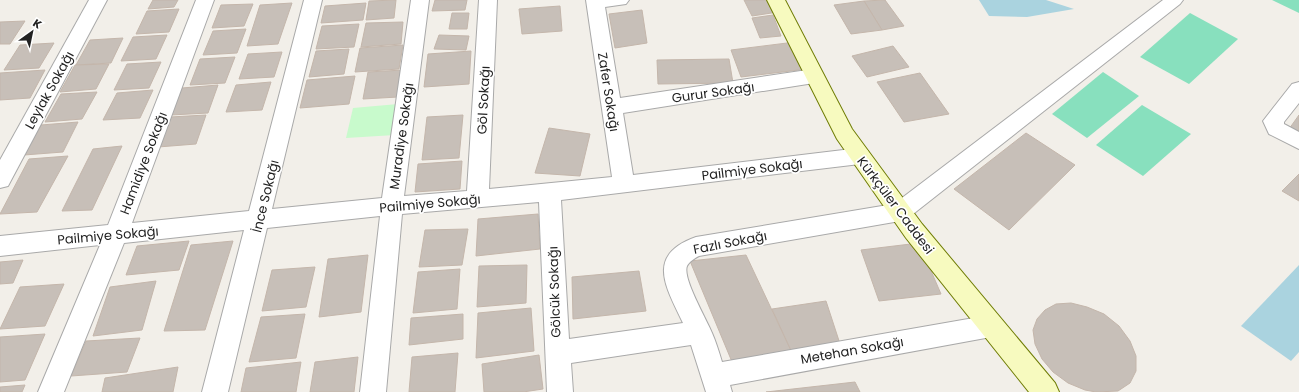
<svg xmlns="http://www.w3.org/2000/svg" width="1299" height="392" viewBox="0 0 1299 392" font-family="Poppins,sans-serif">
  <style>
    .park { fill: #c8facc }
    .pitch { fill: #88e0be }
    .water { fill: #aad3df }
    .building { fill: #c7bfb8; stroke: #c4b6ab }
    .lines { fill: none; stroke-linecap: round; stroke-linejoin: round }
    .street-casing { stroke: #a9a9a9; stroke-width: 2 }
    .secondary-casing { stroke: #707d05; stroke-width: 2 }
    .street { fill: #fff; fill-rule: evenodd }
    .secondary { fill: #f7fabf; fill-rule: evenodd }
    .labels { text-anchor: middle; stroke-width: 3.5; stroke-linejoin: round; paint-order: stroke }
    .street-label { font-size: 13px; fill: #222; stroke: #fff }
  </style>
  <rect width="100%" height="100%" fill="#f2efe9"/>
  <polygon class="park" points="398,104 395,135 346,138 353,108"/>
  <g class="pitch">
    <polygon points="1272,0 1299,0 1299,13"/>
    <polygon points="1190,13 1238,39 1189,84 1140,57"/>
    <polygon points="1103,72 1139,96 1087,138 1052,114"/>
    <polygon points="1142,105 1191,134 1143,176 1096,145"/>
  </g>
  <g class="water">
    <polygon points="979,0 1046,0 1074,9 1027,17 989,16"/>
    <polygon points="1299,265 1299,352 1291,361 1241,326"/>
  </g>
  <g class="building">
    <polygon points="153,0 178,0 174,7 148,9"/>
    <polygon points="396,0 394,18 366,20 369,1"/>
    <polygon points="435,0 467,0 465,10 432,11"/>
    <polygon points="744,0 771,0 778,12 752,16"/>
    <polygon points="885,0 904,26 882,30 864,1"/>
    <polygon points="864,1 882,30 851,34 834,5"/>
    <polygon points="292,3 278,44 247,46 260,5"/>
    <polygon points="366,3 363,20 321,23 325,6"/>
    <polygon points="253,4 244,26 212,28 221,5"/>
    <polygon points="560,6 562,31 522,34 519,9"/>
    <polygon points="179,9 169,32 136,34 147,11"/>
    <polygon points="642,10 647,43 615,48 609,14"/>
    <polygon points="452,13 469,13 467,29 449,29"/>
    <polygon points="773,15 781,36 760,38 752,18"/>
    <polygon points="25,21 10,44 0,44 0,22"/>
    <polygon points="403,22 401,44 361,47 366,23"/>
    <polygon points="359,24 354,47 316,49 322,26"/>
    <polygon points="246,29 237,53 203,55 213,31"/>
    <polygon points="167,35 156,59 121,61 133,37"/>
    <polygon points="439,35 469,36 466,50 434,49"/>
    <polygon points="123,38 111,63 76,65 90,40"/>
    <polygon points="795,42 807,69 741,77 731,50"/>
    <polygon points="54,43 39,68 4,70 20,45"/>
    <polygon points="403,45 399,69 355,72 360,48"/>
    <polygon points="893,46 909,67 867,77 852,56"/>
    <polygon points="349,49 344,74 309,77 316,51"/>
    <polygon points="471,51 469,84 424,87 428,54"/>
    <polygon points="282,52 274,77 239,79 248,54"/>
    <polygon points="235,57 225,83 190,85 200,59"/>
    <polygon points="729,59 733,83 658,84 657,60"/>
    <polygon points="161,62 149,88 114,90 127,64"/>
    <polygon points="109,64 96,89 60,92 75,65"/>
    <polygon points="45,70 30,98 0,100 0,73"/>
    <polygon points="403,70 398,97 363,99 368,72"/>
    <polygon points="920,73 949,114 904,122 877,82"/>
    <polygon points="355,76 349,104 300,108 307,80"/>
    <polygon points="271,82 262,110 226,112 236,85"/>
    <polygon points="218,85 208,113 171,115 182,88"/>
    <polygon points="153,90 140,118 103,120 117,93"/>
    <polygon points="97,92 82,119 45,122 61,94"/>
    <polygon points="206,115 196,144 158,147 170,117"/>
    <polygon points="463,115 459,158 422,160 427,117"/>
    <polygon points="1299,115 1299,134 1289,129"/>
    <polygon points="78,122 63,152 24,155 41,125"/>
    <polygon points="549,128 590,134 580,176 535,173"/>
    <polygon points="1026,133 1075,165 1009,230 954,189"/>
    <polygon points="122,146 92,210 62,211 93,149"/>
    <polygon points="68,156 37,212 0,214 29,159"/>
    <polygon points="462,161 460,189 415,192 418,164"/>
    <polygon points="1299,174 1299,201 1282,191"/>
    <polygon points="538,214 540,249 476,256 478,219"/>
    <polygon points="468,229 462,265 419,267 425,230"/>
    <polygon points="189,241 179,270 126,275 137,246"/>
    <polygon points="233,241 205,330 164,331 191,245"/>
    <polygon points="919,243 941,294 879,301 861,250"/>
    <polygon points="368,255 361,312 319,317 328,259"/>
    <polygon points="746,255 794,357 735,369 690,261"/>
    <polygon points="23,260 13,283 0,284 0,262"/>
    <polygon points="527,265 526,303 477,307 479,266"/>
    <polygon points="315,267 306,307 262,311 272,270"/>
    <polygon points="460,269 457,309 413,313 418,272"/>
    <polygon points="639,271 646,311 573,319 572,277"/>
    <polygon points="156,281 142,330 93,336 110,287"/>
    <polygon points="64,284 45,326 0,329 20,287"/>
    <polygon points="826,301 842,350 794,357 772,309"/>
    <polygon points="1071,303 1087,307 1104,314 1119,326 1130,341 1136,356 1136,371 1130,383 1118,391 1096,392 1085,390 1068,383 1053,372 1042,359 1035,344 1033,330 1037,319 1045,310 1056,304"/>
    <polygon points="531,308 534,351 476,358 478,313"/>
    <polygon points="305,314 296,358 249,362 261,317"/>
    <polygon points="463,314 463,339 409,345 411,318"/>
    <polygon points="45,334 25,380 0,382 0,337"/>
    <polygon points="140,338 127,372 71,376 86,341"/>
    <polygon points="458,353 455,392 409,392 412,357"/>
    <polygon points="539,355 543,389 523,392 484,392 482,364"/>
    <polygon points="358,357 354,392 310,392 315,362"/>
    <polygon points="301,362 296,392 241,392 246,368"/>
    <polygon points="178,367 173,392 102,392 105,378"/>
    <polygon points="855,382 860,392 766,392"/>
    <polygon points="25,385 22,392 0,392 0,387"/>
  </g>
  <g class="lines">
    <g class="street-casing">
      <g id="street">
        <polygon points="89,0 107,0 8,186 0,188 0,160"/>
        <path d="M196,0H214L132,223L249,211L304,0H322L272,209L382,198L411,0H429L404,196L467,191L479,0H497L489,189L612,177L586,0H629L626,4L605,7L620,98L814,69L821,71L824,76L821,81L814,83L623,113L633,175L860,148L867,150L871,156L867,162L860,164L561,200L569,339L683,323C666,287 645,255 696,237L894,204L1163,0H1183L1180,4L908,218L900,221L699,256C695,258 689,262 687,266C682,278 707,320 712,333C716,342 719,352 722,362L991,315L1000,318L1003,326L1000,334L991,337L730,385L732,392H706L691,345L571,363L573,392H547L539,202L402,214L386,392H360L380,216L267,228L228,392H202L244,230L124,243L64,392H38L100,245L0,256V236L108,225Z"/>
        <polygon points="1299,82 1299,103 1284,122 1284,124 1299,132 1299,149 1269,134 1263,121 1292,84"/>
      </g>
    </g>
    <g class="secondary-casing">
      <polygon id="secondary" points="767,0 785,0 852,129 922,224 1055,383 1059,392 1029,392 906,238 837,139"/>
    </g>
    <use href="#street" class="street"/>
    <use href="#secondary" class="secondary"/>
  </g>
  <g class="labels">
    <g class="street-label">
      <text transform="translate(49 90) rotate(-61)" y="5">Leylak Sokağı</text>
      <text transform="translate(609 92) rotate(81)" y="5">Zafer Sokağı</text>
      <text transform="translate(713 92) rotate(-8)" y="5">Gurur Sokağı</text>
      <text transform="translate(483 100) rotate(-87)" y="5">Göl Sokağı</text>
      <text transform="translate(401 136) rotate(-82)" y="5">Muradiye Sokağı</text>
      <text transform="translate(143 163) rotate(-69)" y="5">Hamidiye Sokağı</text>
      <text transform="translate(752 169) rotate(-7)" y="5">Pailmiye Sokağı</text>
      <text transform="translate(265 196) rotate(-76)" y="5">İnce Sokağı</text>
      <text transform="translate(430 203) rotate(-5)" y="5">Pailmiye Sokağı</text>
      <text transform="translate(896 205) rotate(53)" y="5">Kürkçüler Caddesi</text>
      <text transform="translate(108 235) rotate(-5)" y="5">Pailmiye Sokağı</text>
      <text transform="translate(730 242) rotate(-11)" y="5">Fazlı Sokağı</text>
      <text transform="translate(554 292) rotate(-92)" y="5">Gölcük Sokağı</text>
      <text transform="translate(852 350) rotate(-10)" y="5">Metehan Sokağı</text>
    </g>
  </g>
  <g transform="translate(32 32) rotate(33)" stroke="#ffffff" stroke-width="3" paint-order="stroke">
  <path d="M0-3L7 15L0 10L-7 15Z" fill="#222222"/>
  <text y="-6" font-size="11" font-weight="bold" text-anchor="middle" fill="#222222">K</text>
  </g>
</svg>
